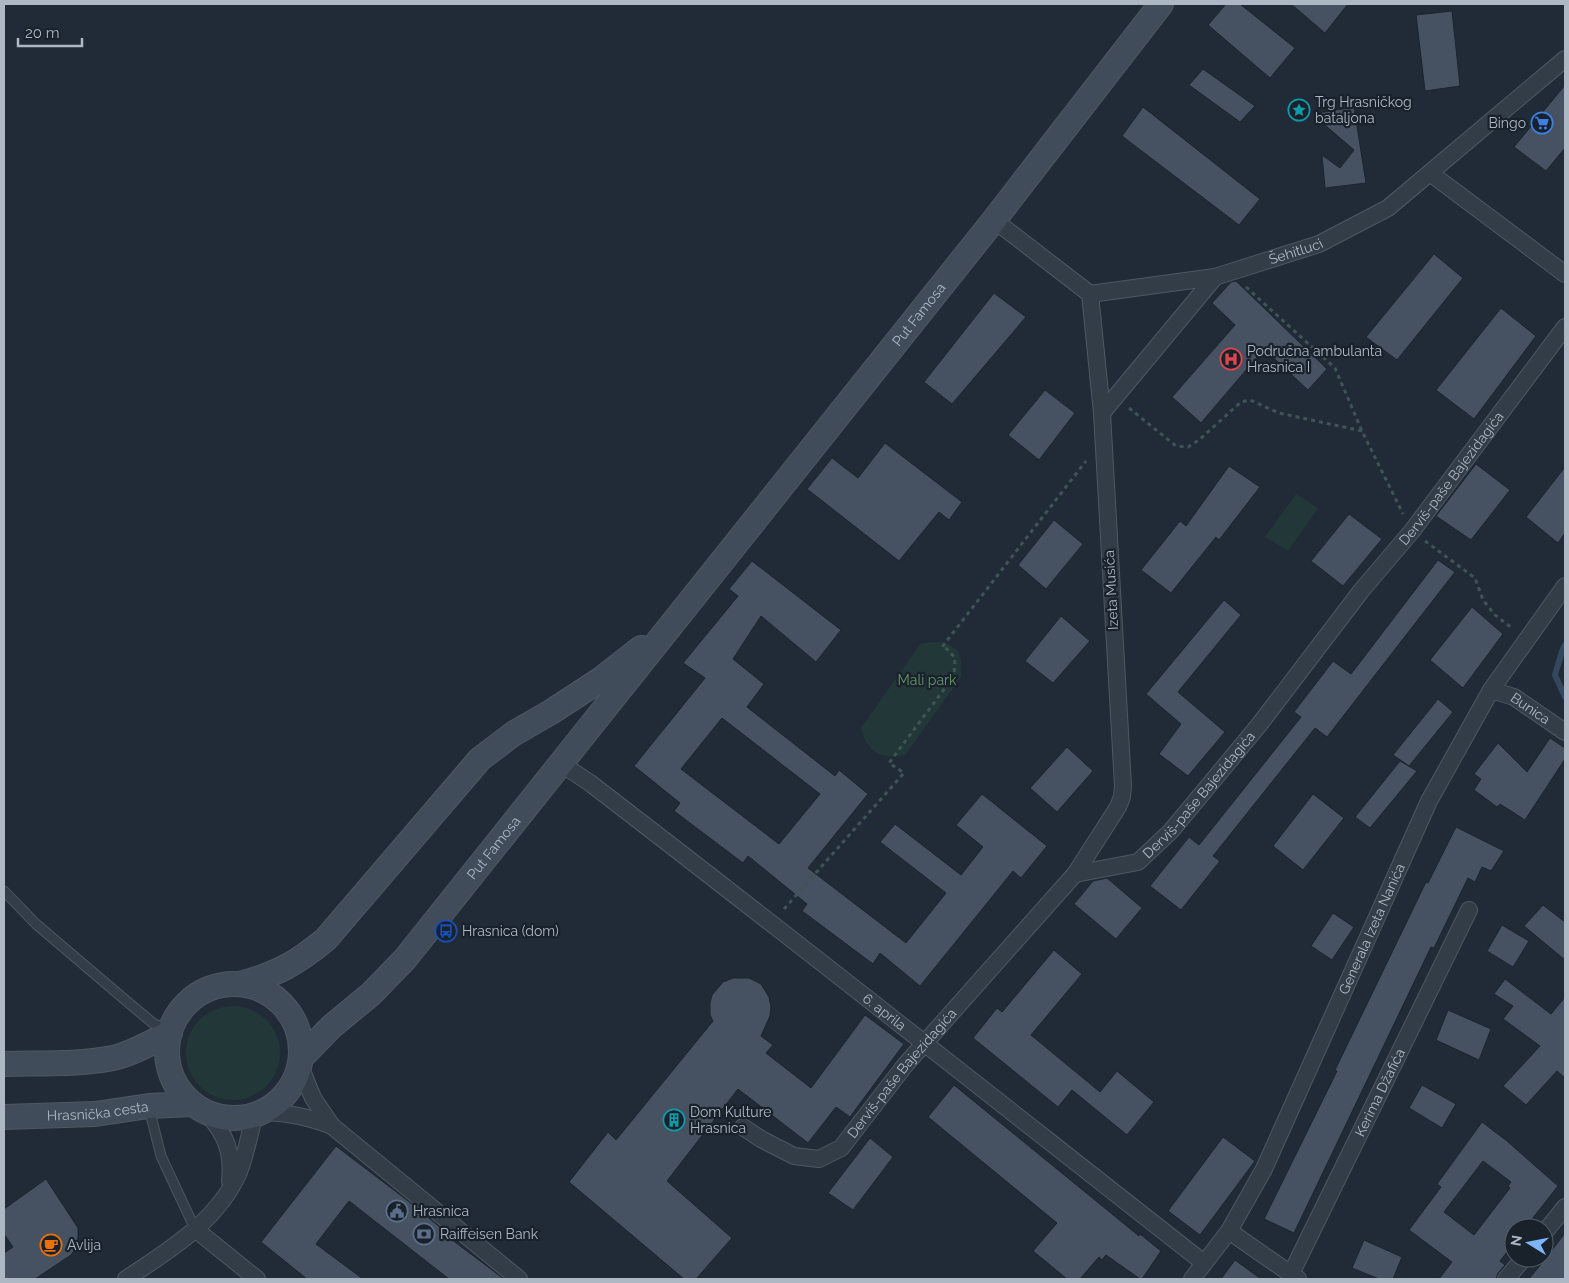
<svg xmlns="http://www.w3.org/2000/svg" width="1569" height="1283" viewBox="0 0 1569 1283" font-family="Raleway,sans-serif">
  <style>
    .green { fill: #223738 }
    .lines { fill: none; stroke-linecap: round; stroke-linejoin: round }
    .stream { stroke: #33485e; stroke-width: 6 }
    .building { fill: #465261; stroke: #1b242e; fill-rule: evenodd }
    .service-casing { stroke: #4e5862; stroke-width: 11 }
    .minor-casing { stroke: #4e5862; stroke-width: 18 }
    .secondary-casing { stroke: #4e5862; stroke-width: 26 }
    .path { stroke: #3f5455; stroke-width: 3; stroke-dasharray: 4 4; stroke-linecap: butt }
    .service { stroke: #333d47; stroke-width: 9 }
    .minor { stroke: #333d47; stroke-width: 16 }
    .secondary { stroke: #414c5a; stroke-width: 24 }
    .labels { text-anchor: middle; stroke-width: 4.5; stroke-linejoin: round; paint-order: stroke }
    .poi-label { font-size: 14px; fill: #adb8c4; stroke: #19222b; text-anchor: start }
    .street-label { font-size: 14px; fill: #adb8c4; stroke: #19222b }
    .park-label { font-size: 14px; fill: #65946d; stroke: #19222b }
  </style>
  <rect width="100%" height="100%" fill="#202b37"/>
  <g class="green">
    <polygon points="1296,494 1318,508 1288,551 1265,537"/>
    <path d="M936,642H945L958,651L961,661V677L905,755C882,760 867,753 861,728L921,643Z"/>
    <circle cx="233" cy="1053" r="47"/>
  </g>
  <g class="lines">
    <polyline class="stream" points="1565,645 1562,651 1555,675 1565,697"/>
  </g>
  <g class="building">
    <polygon points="1226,4 1240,4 1295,48 1270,78 1208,25"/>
    <polygon points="1291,4 1348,4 1325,33"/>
    <polygon points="1452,11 1460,86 1425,91 1416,15"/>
    <polygon points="1203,69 1255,106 1240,122 1189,85"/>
    <polygon points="1565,85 1565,148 1546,171 1514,147"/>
    <polygon points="1143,107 1260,199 1239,225 1122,136"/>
    <polygon points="1354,107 1366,183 1325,188 1322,155 1340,168 1354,150 1312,114"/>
    <polygon points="1434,254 1463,278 1397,360 1366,337"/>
    <polygon points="1236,281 1327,369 1308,390 1264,349 1201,423 1172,397 1235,325 1212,303 1231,282"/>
    <polygon points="994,293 1026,317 952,404 924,382"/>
    <polygon points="1501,308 1536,336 1474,419 1436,390"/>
    <polygon points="1045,390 1075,413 1039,460 1008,435"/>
    <polygon points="885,443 962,502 949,520 939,512 899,561 807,489 832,458 858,478"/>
    <polygon points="1476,464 1510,490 1471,540 1436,516"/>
    <polygon points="1229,466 1260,487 1219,540 1216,537 1171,593 1141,570 1180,521 1186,526"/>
    <polygon points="1565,467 1565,533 1558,543 1526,517"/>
    <polygon points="1349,514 1382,539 1343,586 1311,561"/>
    <polygon points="1054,520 1083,544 1046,589 1018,565"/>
    <polygon points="1438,560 1455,572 1327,737 1315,728 1213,856 1220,861 1181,910 1150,886 1189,837 1199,845 1301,717 1294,712 1333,661 1351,674"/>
    <path d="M752,561L841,630L816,662L761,616L733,659L764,684L747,707L835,776L839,770L868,794L808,868L906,943L946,893L880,842L895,824L961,875L983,847L956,825L982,794L1047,846L1021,878L1013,871L920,986L880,953L873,964L802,911L807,904L748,856L743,863L674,811L680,803L634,766L705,678L683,663L738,596L729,589ZM722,718L820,794L779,844L681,769Z"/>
    <polygon points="1224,600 1241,615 1178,692 1225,732 1188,776 1159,754 1181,724 1146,694"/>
    <polygon points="1472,607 1503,634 1463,688 1430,660"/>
    <polygon points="1061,616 1090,641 1053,683 1025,661"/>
    <polygon points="1438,699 1453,712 1409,766 1393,755"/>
    <polygon points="1550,738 1565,748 1565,759 1525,820 1500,804 1497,807 1474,790 1481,779 1474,774 1498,743 1527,772"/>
    <polygon points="1067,747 1093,771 1057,812 1030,788"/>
    <polygon points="1400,761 1417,771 1370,828 1355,817"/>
    <polygon points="1313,794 1344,818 1303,870 1273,846"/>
    <polygon points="1456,827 1504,851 1491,871 1482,867 1475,882 1468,878 1434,948 1431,947 1294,1233 1264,1219 1337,1071 1335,1070 1426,882 1428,883"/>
    <polygon points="1107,878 1142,908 1116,939 1074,904 1093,881"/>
    <polygon points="1543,905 1565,922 1565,960 1524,926"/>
    <polygon points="1333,913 1354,927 1332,960 1311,946"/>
    <polygon points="1502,925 1529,941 1513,967 1487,951"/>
    <polygon points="1054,950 1082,974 1031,1035 1100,1092 1117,1071 1154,1102 1127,1135 1072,1090 1058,1107 973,1038 997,1008 1002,1012"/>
    <polygon points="733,978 749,978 761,984 769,997 771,1007 770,1016 761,1036 773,1045 766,1053 811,1088 865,1015 904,1044 850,1117 836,1107 808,1143 738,1089 667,1181 732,1238 696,1279 684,1279 569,1182 608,1132 616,1140 713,1021 710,1015 710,1003 712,995 723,982"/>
    <polygon points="1505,979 1551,1014 1565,997 1565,1078 1557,1071 1526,1105 1503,1086 1540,1046 1503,1019 1513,1006 1494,994"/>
    <polygon points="1448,1010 1491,1029 1479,1060 1436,1040"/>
    <polygon points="954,1085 1139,1236 1140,1234 1161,1251 1142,1279 1140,1279 1106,1255 1102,1260 1099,1257 1080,1279 1067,1279 1033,1251 1057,1223 928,1117"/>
    <polygon points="1422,1085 1456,1104 1442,1128 1409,1108"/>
    <path d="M1482,1122L1507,1141L1558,1186L1525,1228H1514V1243L1500,1261L1505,1265L1498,1273L1496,1279H1439L1452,1262L1409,1230L1441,1187L1437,1184ZM1483,1161L1511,1182L1508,1186L1510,1188L1474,1235L1444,1212Z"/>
    <polygon points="1223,1137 1255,1161 1200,1235 1168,1211"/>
    <polygon points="870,1138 893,1157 853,1210 828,1193"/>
    <polygon points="336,1146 407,1200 452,1237 451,1239 504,1279 449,1279 349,1201 316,1244 363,1279 307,1279 261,1242"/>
    <polygon points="46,1179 78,1228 78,1238 76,1248 71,1255 35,1279 4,1279 4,1253 13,1247 4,1234 4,1209"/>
    <polygon points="1565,1233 1565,1279 1529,1279 1549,1254"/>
    <polygon points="1364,1240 1402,1257 1393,1279 1379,1279 1352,1268"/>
    <polygon points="1235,1260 1261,1279 1221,1279"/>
  </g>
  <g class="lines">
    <g class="service-casing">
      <g id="service">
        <polyline points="4,891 36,924 130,1004 154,1024 170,1029"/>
        <polyline points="149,1108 161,1156 195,1229"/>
      </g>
    </g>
    <g class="minor-casing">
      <g id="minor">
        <polyline points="1430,173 1565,274"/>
        <path id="s1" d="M994,220L1090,294L1215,277L1319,244L1388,208L1565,59"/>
        <polyline points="1102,413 1215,277"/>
        <path id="s2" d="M1491,690L1514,697L1565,732"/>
        <path id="s3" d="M560,763L590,783C796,941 1000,1103 1204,1263"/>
        <polyline points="1075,874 1118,807 1122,797 1123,786 1102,413 1090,294"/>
        <polyline points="300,1066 313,1098 332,1126 519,1279"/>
        <path d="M264,1112C290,1113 308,1117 332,1126"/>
        <path d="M207,1113C226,1135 233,1152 230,1181"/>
        <path id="s4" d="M743,1127L761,1139L794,1156L819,1159L841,1148L906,1064L1075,874L1138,862L1171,831L1259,725L1361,591L1412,531L1565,327"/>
        <polyline points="195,1229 257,1279"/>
        <polyline points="1229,1231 1298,1279"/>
        <polyline points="1544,1233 1565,1207"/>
        <path id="s5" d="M1291,1274L1469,910"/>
        <path d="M126,1279C169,1250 218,1221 239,1172C246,1154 250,1134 254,1116"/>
        <path id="s6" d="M1192,1279L1229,1231L1264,1169L1429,801L1491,690L1565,586"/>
        <polyline points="1506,1279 1524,1258"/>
      </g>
    </g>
    <g class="secondary-casing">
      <g id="secondary">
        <circle cx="234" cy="1051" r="67"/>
        <path d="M240,984C277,974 296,964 326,939L480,759L513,734L551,712L600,680L641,648"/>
        <path id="s7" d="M301,1058L331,1027L371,994L405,959L994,220L1161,4"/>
        <path d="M4,1064C39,1063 77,1065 113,1058C132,1054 152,1042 170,1033"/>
        <path id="s8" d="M4,1117L95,1114L149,1106L192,1104"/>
      </g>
    </g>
    <g class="path">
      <polyline points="1246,287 1335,368 1362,431 1403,514"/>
      <polyline points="1129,408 1176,446 1188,447 1199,440 1241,402 1250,400 1279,413 1362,431"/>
      <polyline points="1425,541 1475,578 1483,600 1495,615 1512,628"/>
      <polyline points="784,909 904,773 889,763 954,676 955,658 947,649 942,647 1086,461"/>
    </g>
    <use href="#service" class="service"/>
    <use href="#minor" class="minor"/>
    <use href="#secondary" class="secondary"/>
  </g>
  <defs>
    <g id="sight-ring" transform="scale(1.125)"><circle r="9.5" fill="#19222b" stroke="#0f9aa8" stroke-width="1.5"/><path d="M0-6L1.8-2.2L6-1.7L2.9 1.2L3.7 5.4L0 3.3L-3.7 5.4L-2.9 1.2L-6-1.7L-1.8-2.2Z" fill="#0f9aa8"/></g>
    <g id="supermarket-ring" transform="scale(1.125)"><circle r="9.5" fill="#19222b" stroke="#3f7fe0" stroke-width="1.5"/><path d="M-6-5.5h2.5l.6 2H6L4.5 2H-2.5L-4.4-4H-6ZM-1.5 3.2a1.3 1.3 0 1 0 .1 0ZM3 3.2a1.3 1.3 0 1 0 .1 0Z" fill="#3f7fe0"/></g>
    <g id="hospital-ring" transform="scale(1.125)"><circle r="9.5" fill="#19222b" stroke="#e0444e" stroke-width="1.5"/><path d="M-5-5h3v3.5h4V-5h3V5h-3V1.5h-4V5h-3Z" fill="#e0444e"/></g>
    <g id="bus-ring" transform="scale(1.125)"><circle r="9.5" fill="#19222b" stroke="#1a4fb4" stroke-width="1.5"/><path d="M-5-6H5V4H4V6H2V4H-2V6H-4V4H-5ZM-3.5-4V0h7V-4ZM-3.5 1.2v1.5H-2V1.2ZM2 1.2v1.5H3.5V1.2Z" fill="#1a4fb4"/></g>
    <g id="building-ring" transform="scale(1.125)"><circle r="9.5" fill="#19222b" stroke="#0f9aa8" stroke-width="1.5"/><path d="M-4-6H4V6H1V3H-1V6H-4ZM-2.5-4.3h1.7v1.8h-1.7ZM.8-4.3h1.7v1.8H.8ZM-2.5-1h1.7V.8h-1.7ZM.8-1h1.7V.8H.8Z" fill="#0f9aa8"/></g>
    <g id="civic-ring" transform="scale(1.125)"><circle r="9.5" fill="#19222b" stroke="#5c6f8a" stroke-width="1.5"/><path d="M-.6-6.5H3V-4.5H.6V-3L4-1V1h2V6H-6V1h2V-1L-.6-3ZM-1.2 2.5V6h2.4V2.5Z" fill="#5c6f8a"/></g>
    <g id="bank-ring" transform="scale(1.125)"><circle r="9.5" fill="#19222b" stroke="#5c6f8a" stroke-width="1.5"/><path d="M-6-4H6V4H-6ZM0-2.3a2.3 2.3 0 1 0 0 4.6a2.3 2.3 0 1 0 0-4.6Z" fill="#5c6f8a"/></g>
    <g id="cafe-ring" transform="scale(1.125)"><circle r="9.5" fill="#19222b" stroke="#e8710a" stroke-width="1.5"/><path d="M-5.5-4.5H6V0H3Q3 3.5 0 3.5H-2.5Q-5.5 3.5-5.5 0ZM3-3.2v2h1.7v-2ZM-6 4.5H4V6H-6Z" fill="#e8710a"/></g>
  </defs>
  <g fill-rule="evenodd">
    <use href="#sight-ring" x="1299" y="110"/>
    <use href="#supermarket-ring" x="1542" y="123"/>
    <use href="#hospital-ring" x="1231" y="359"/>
    <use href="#bus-ring" x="446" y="931"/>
    <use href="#building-ring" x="674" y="1120"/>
    <use href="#civic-ring" x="397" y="1211"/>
    <use href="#bank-ring" x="424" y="1234"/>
    <use href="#cafe-ring" x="51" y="1245"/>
  </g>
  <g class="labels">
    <g class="poi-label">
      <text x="1315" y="107">Trg Hrasničkog<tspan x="1315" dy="16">bataljona</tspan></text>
      <text x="1526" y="128" text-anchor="end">Bingo</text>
      <text x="1247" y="356">Područna ambulanta<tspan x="1247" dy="16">Hrasnica I</tspan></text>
      <text x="462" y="936">Hrasnica (dom)</text>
      <text x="690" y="1117">Dom Kulture<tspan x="690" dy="16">Hrasnica</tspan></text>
      <text x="413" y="1216">Hrasnica</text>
      <text x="440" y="1239">Raiffeisen Bank</text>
      <text x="67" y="1250">Avlija</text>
    </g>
    <g class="street-label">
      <text dy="5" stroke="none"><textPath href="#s1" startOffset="332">Šehitluci</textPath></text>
      <text dy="5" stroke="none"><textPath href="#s7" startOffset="968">Put Famosa</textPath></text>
      <text dy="5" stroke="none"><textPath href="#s4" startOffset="1029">Derviš-paše Bajezidagića</textPath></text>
      <text transform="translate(1111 590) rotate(-93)" y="5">Izeta Musića</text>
      <text dy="5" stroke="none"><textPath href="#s2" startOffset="44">Bunica</textPath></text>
      <text dy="5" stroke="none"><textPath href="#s4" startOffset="624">Derviš-paše Bajezidagića</textPath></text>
      <text dy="5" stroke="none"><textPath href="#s7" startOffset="286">Put Famosa</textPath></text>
      <text dy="5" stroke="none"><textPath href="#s6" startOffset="395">Generala Izeta Nanića</textPath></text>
      <text dy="5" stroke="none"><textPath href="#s3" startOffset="409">6. aprila</textPath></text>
      <text dy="5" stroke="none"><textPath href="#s4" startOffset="205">Derviš-paše Bajezidagića</textPath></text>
      <text dy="5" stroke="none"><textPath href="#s5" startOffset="202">Kerima Džafića</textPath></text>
      <text dy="5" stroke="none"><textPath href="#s8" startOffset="94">Hrasnička cesta</textPath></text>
    </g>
    <g class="park-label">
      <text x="927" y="685">Mali park</text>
    </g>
  </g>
  <rect width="1569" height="1283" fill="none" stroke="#adb8c4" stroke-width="10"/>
  <g transform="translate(1529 1243) rotate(280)"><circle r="24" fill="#19222b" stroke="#545e68"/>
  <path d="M0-4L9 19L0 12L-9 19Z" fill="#7fb6f7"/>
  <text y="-8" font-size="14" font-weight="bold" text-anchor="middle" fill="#adb8c4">N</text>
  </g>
  <path d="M18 38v8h64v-8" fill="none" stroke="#adb8c4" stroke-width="2.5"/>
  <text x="25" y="38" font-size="15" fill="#adb8c4" stroke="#19222b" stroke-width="4" paint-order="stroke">20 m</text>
</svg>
